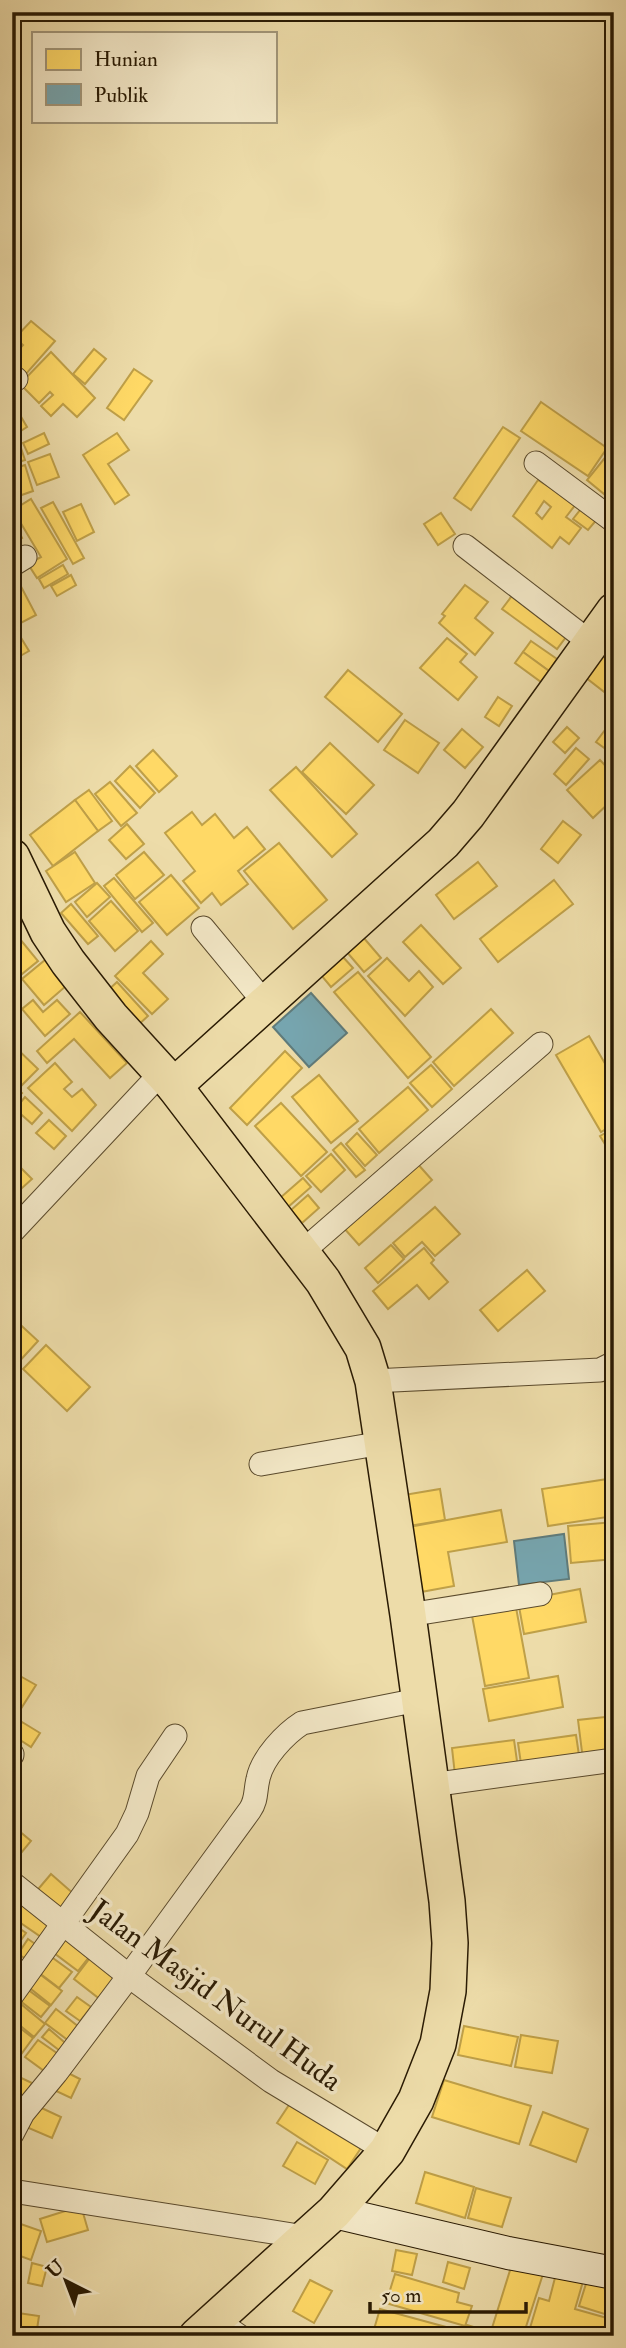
<svg xmlns="http://www.w3.org/2000/svg" width="626" height="2348" viewBox="0 0 626 2348" font-family="'IM FELL Double Pica',serif">
  <style>
    .homes { fill: #ffd966; stroke: #bfa048; stroke-width: 2; fill-rule: evenodd }
    .public { fill: #76a5af; stroke: #5f7b7b; stroke-width: 2 }
    .lines { fill: none; stroke-linecap: round; stroke-linejoin: round }
    .minor-casing { stroke: #5a4a2c; stroke-width: 25 }
    .secondary-casing { stroke: #291a03; stroke-width: 34 }
    .primary-casing { stroke: #291a03; stroke-width: 38 }
    .minor { stroke: #f3e8c7; stroke-width: 23 }
    .secondary { stroke: #f3e8c7; stroke-width: 32 }
    .primary { stroke: #eddca9; stroke-width: 35 }
    .labels { text-anchor: middle; stroke-width: 7; stroke-linejoin: round; paint-order: stroke }
    .street-label { font-size: 30px; fill: #291a03; stroke: #f3e8c7 }
  </style>
  <rect width="100%" height="100%" fill="#eddca9"/>
  <filter id="stains"><feTurbulence type="fractalNoise" baseFrequency=".00286" numOctaves="4"/><feColorMatrix values="0 0 0 0 .2 0 0 0 0 .09 0 0 0 0 .02 0 0 0 .5 -.17"/></filter>
  <radialGradient id="worn" r=".72"><stop offset=".6" stop-color="#630" stop-opacity="0"/><stop offset="1" stop-color="#630" stop-opacity=".3"/></radialGradient>
  <g class="homes">
    <polygon points="31,321 55,341 26,374 12,363 12,357 23,345 15,338"/>
    <polygon points="94,349 106,359 85,384 73,374"/>
    <polygon points="51,352 95,398 77,417 63,404 51,416 41,406 53,395 50,392 39,403 20,384"/>
    <polygon points="134,369 152,381 124,420 107,408"/>
    <polygon points="12,392 19,405 12,409"/>
    <polygon points="541,402 607,448 588,476 521,431"/>
    <polygon points="20,415 27,427 19,432 12,419"/>
    <polygon points="503,427 520,438 471,510 454,498"/>
    <polygon points="44,433 49,444 28,454 23,443"/>
    <polygon points="117,433 129,450 108,464 129,495 115,504 83,455"/>
    <polygon points="20,445 25,460 12,464 12,447"/>
    <polygon points="612,449 614,482 604,494 587,480"/>
    <polygon points="50,454 59,477 37,485 28,462"/>
    <polygon points="25,465 33,491 13,498 12,469"/>
    <path d="M538,480L576,504L566,517L581,528L569,544L560,537L552,548L513,516ZM544,501L551,507L542,519L536,513Z"/>
    <polygon points="31,499 67,559 37,578 28,564 41,557 13,510"/>
    <polygon points="53,502 84,558 73,564 41,508"/>
    <polygon points="81,504 94,532 77,541 63,512"/>
    <polygon points="584,505 599,517 588,530 573,519"/>
    <polygon points="441,513 455,534 438,545 424,524"/>
    <polygon points="12,517 22,538 12,542"/>
    <polygon points="63,565 68,574 44,588 39,579"/>
    <polygon points="71,575 76,585 57,596 51,586"/>
    <polygon points="16,577 36,615 17,625 12,616 12,579"/>
    <polygon points="465,585 488,602 475,618 493,633 475,655 439,623 445,616 442,614"/>
    <polygon points="514,593 569,633 557,649 502,609"/>
    <polygon points="12,623 29,651 13,660 12,660"/>
    <polygon points="447,638 467,654 460,662 477,677 458,700 420,668"/>
    <polygon points="531,641 557,659 549,671 523,652"/>
    <polygon points="605,650 614,656 612,698 585,677"/>
    <polygon points="523,652 549,671 541,682 515,663"/>
    <polygon points="348,670 402,714 378,742 325,697"/>
    <polygon points="498,697 512,706 499,726 485,717"/>
    <polygon points="614,718 614,755 596,742"/>
    <polygon points="405,720 439,743 418,773 384,750"/>
    <polygon points="567,727 579,738 565,753 553,742"/>
    <polygon points="462,729 483,747 465,768 444,750"/>
    <polygon points="330,743 374,785 346,814 302,772"/>
    <polygon points="576,748 589,759 566,785 554,774"/>
    <polygon points="153,750 177,776 159,792 136,766"/>
    <polygon points="600,760 614,775 614,806 610,802 593,818 567,790"/>
    <polygon points="130,766 155,793 140,808 115,781"/>
    <polygon points="296,767 357,834 332,857 270,790"/>
    <polygon points="110,782 137,813 121,826 95,794"/>
    <polygon points="89,790 112,821 98,831 75,800"/>
    <polygon points="75,800 98,831 53,866 30,835"/>
    <polygon points="192,812 202,825 215,814 234,838 247,827 265,849 238,871 248,884 221,905 212,893 201,903 183,881 195,871 165,833"/>
    <polygon points="563,821 581,835 558,863 541,849"/>
    <polygon points="127,824 144,844 126,859 109,840"/>
    <polygon points="279,843 327,900 293,929 244,871"/>
    <polygon points="75,852 95,883 66,902 46,871"/>
    <polygon points="144,852 164,875 135,899 116,875"/>
    <polygon points="478,862 497,886 454,919 436,895"/>
    <polygon points="171,875 199,908 167,935 139,902"/>
    <polygon points="114,878 153,923 142,932 104,886"/>
    <polygon points="554,880 573,904 498,962 480,939"/>
    <polygon points="97,883 110,897 87,917 75,902"/>
    <polygon points="111,901 138,931 115,951 89,921"/>
    <polygon points="71,904 98,936 88,944 61,913"/>
    <polygon points="421,925 461,968 443,984 403,942"/>
    <polygon points="15,933 38,961 17,978 12,972 12,935"/>
    <polygon points="363,937 381,958 364,972 346,951"/>
    <polygon points="151,941 163,954 143,973 168,999 152,1014 115,976"/>
    <polygon points="343,957 353,968 331,987 321,975"/>
    <polygon points="387,958 409,981 419,971 433,987 405,1016 368,976"/>
    <polygon points="45,960 66,986 44,1005 22,979"/>
    <polygon points="358,972 431,1057 408,1078 334,992"/>
    <polygon points="117,982 148,1016 137,1026 106,992"/>
    <polygon points="33,1000 43,1012 57,1000 70,1014 45,1036 22,1009"/>
    <polygon points="491,1009 513,1033 454,1086 433,1062"/>
    <polygon points="80,1012 127,1063 110,1078 74,1039 47,1063 37,1051"/>
    <polygon points="589,1036 614,1079 614,1124 601,1132 556,1055"/>
    <polygon points="12,1044 38,1069 22,1085 12,1076"/>
    <polygon points="285,1051 302,1068 247,1125 230,1108"/>
    <polygon points="55,1063 72,1082 64,1089 72,1097 82,1089 96,1105 72,1131 28,1088"/>
    <polygon points="431,1065 452,1089 432,1107 410,1083"/>
    <polygon points="319,1075 358,1121 331,1143 292,1097"/>
    <polygon points="12,1084 22,1093 12,1104"/>
    <polygon points="408,1087 428,1110 379,1153 359,1129"/>
    <polygon points="25,1097 42,1113 32,1124 15,1109"/>
    <polygon points="281,1103 327,1152 301,1176 255,1126"/>
    <polygon points="49,1120 66,1136 54,1149 36,1133"/>
    <polygon points="614,1128 614,1159 600,1136"/>
    <polygon points="357,1133 377,1155 365,1166 346,1144"/>
    <polygon points="341,1143 365,1170 356,1177 333,1150"/>
    <polygon points="331,1154 345,1170 321,1192 306,1176"/>
    <polygon points="12,1159 32,1179 21,1189 12,1181"/>
    <polygon points="416,1162 432,1180 359,1245 343,1227"/>
    <polygon points="303,1178 311,1187 288,1207 280,1198"/>
    <polygon points="308,1195 319,1208 302,1223 291,1210"/>
    <polygon points="435,1207 460,1234 435,1256 422,1242 405,1257 393,1243"/>
    <polygon points="391,1245 404,1259 378,1283 365,1268"/>
    <polygon points="424,1248 434,1260 431,1263 448,1282 429,1299 417,1285 388,1309 373,1291"/>
    <polygon points="527,1270 545,1291 498,1331 480,1310"/>
    <polygon points="12,1317 38,1341 16,1365 12,1361"/>
    <polygon points="46,1345 90,1387 67,1411 23,1369"/>
    <polygon points="614,1478 614,1516 548,1526 542,1489"/>
    <polygon points="440,1489 445,1520 403,1527 398,1496"/>
    <polygon points="501,1510 507,1542 448,1552 454,1586 421,1592 409,1527"/>
    <polygon points="614,1522 614,1559 571,1563 568,1526"/>
    <polygon points="580,1589 586,1622 524,1634 518,1601"/>
    <polygon points="515,1602 529,1678 485,1686 471,1610"/>
    <polygon points="614,1605 614,1636 609,1606"/>
    <polygon points="20,1676 36,1685 15,1718 12,1716 12,1689"/>
    <polygon points="558,1676 563,1707 489,1721 483,1689"/>
    <polygon points="614,1716 614,1756 583,1760 578,1720"/>
    <polygon points="22,1722 40,1733 31,1747 14,1736"/>
    <polygon points="576,1735 580,1762 522,1771 518,1743"/>
    <polygon points="514,1740 518,1768 455,1775 452,1748"/>
    <polygon points="12,1825 31,1841 12,1864"/>
    <polygon points="51,1874 75,1895 57,1915 34,1894"/>
    <polygon points="16,1893 56,1921 44,1939 12,1917 12,1898"/>
    <polygon points="12,1923 26,1933 14,1950 12,1948"/>
    <polygon points="65,1931 93,1952 78,1971 50,1950"/>
    <polygon points="28,1939 41,1948 31,1962 18,1954"/>
    <polygon points="46,1953 72,1972 59,1988 34,1969"/>
    <polygon points="12,1954 25,1964 12,1979"/>
    <polygon points="93,1954 120,1975 101,2000 74,1979"/>
    <polygon points="37,1972 62,1991 51,2005 26,1985"/>
    <polygon points="27,1989 50,2006 41,2017 19,2000"/>
    <polygon points="77,1997 91,2007 80,2021 66,2011"/>
    <polygon points="16,2000 45,2024 34,2037 12,2019 12,2004"/>
    <polygon points="56,2009 79,2027 69,2041 45,2023"/>
    <polygon points="464,2026 518,2037 511,2066 458,2055"/>
    <polygon points="20,2028 33,2038 22,2053 12,2046 12,2037"/>
    <polygon points="49,2029 70,2047 64,2054 42,2037"/>
    <polygon points="521,2035 558,2041 552,2073 515,2067"/>
    <polygon points="38,2040 64,2058 51,2076 25,2057"/>
    <polygon points="64,2071 80,2079 71,2098 54,2090"/>
    <polygon points="17,2076 32,2083 21,2105 12,2100 12,2085"/>
    <polygon points="444,2080 531,2106 519,2144 432,2117"/>
    <polygon points="293,2099 363,2145 347,2169 277,2123"/>
    <polygon points="33,2104 61,2117 52,2138 24,2126"/>
    <polygon points="543,2112 588,2129 576,2162 530,2145"/>
    <polygon points="297,2142 328,2160 315,2184 283,2166"/>
    <polygon points="425,2172 474,2187 465,2218 416,2203"/>
    <polygon points="476,2188 511,2198 502,2227 468,2218"/>
    <polygon points="81,2206 88,2230 47,2242 40,2219"/>
    <polygon points="12,2213 17,2214 15,2222 41,2231 31,2260 12,2253"/>
    <polygon points="396,2250 417,2254 412,2275 392,2271"/>
    <polygon points="448,2262 470,2268 464,2289 443,2282"/>
    <polygon points="32,2263 47,2267 42,2286 28,2283"/>
    <polygon points="512,2264 543,2274 523,2336 492,2328"/>
    <polygon points="557,2270 584,2278 575,2309 614,2320 611,2336 556,2336 530,2328 539,2298 549,2301"/>
    <polygon points="590,2271 614,2278 614,2317 579,2306"/>
    <polygon points="395,2274 459,2293 457,2302 472,2306 465,2326 386,2303"/>
    <polygon points="310,2280 332,2291 314,2323 293,2311"/>
    <polygon points="380,2309 457,2330 455,2336 411,2334 410,2336 372,2336"/>
    <polygon points="18,2313 39,2316 36,2336 14,2336"/>
    <polygon points="467,2325 503,2336 464,2336"/>
  </g>
  <g class="public">
    <polygon points="311,993 347,1033 309,1067 273,1027"/>
    <polygon points="564,1534 569,1579 519,1585 514,1541"/>
  </g>
  <g class="lines">
    <g class="minor-casing">
      <g id="minor">
        <polyline points="12,376 16,379"/>
        <polyline points="536,463 614,521"/>
        <polyline points="465,546 591,643"/>
        <polyline points="12,565 25,557"/>
        <polyline points="203,928 265,1003"/>
        <polyline points="12,1232 162,1072"/>
        <polyline points="302,1252 541,1044"/>
        <polyline points="373,1381 600,1370 614,1363"/>
        <polyline points="261,1464 382,1443"/>
        <polyline points="408,1615 540,1594"/>
        <polyline points="12,1754 12,1755"/>
        <polyline points="431,1785 614,1760"/>
        <polyline points="12,1883 129,1976 271,2081 387,2151"/>
        <polyline points="12,1995 127,1834 137,1813 148,1776 175,1736"/>
        <path d="M12,2134L23,2113L56,2073L129,1976L250,1810C257,1800 255,1791 258,1779C262,1758 285,1734 302,1723L418,1700"/>
        <polyline points="12,2191 305,2237"/>
        <polyline points="216,2320 239,2336"/>
      </g>
    </g>
    <g class="secondary-casing">
      <polyline id="secondary" points="334,2212 508,2253 614,2273"/>
    </g>
    <g class="primary-casing">
      <g id="primary">
        <polyline points="12,857 48,932 68,962 111,1017 174,1086 323,1281 363,1348 373,1381 408,1615 447,1901 450,1943 448,1991 438,2044 416,2100 387,2151 334,2212 197,2336"/>
        <polyline points="174,1086 443,843 468,814 614,611"/>
      </g>
    </g>
    <use href="#minor" class="minor"/>
    <use href="#secondary" class="secondary"/>
    <use href="#primary" class="primary"/>
  </g>
  <g class="labels">
    <g class="street-label">
      <text transform="translate(216 1995) rotate(36)" y="10">Jalan Masjid Nurul Huda</text>
    </g>
  </g>
  <rect width="626" height="2348" fill="none" stroke="#eddca9" stroke-width="42"/>
  <rect x="14" y="14" width="598" height="2320" fill="none" stroke="#291a03" stroke-width="3.5"/>
  <rect x="21" y="21" width="584" height="2306" fill="none" stroke="#291a03" stroke-width="2"/>
  <rect x="32" y="32" width="245" height="91" fill="#f3e8c7" stroke="#a29679" stroke-width="2"/>
  <rect x="46" y="49" width="35" height="21" fill="#ffd966" stroke="#a29679" stroke-width="2"/>
  <text x="94" y="66" font-size="21" fill="#291a03">Hunian</text>
  <rect x="46" y="84" width="35" height="21" fill="#76a5af" stroke="#a29679" stroke-width="2"/>
  <text x="94" y="102" font-size="21" fill="#291a03">Publik</text>
  <g transform="translate(66 2281) rotate(318)" stroke="#f3e8c7" stroke-width="5" paint-order="stroke">
  <path d="M0-5L12 26L0 18L-12 26Z" fill="#291a03"/>
  <text y="-10" font-size="19" font-weight="bold" text-anchor="middle" fill="#291a03">U</text>
  </g>
  <path d="M370 2302v10h156v-10" fill="none" stroke="#291a03" stroke-width="3.5"/>
  <text x="381" y="2302" font-size="21" fill="#291a03" stroke="#f3e8c7" stroke-width="5" paint-order="stroke">50 m</text>
  <rect width="100%" height="100%" filter="url(#stains)"/>
  <rect width="100%" height="100%" fill="url(#worn)"/>
</svg>
